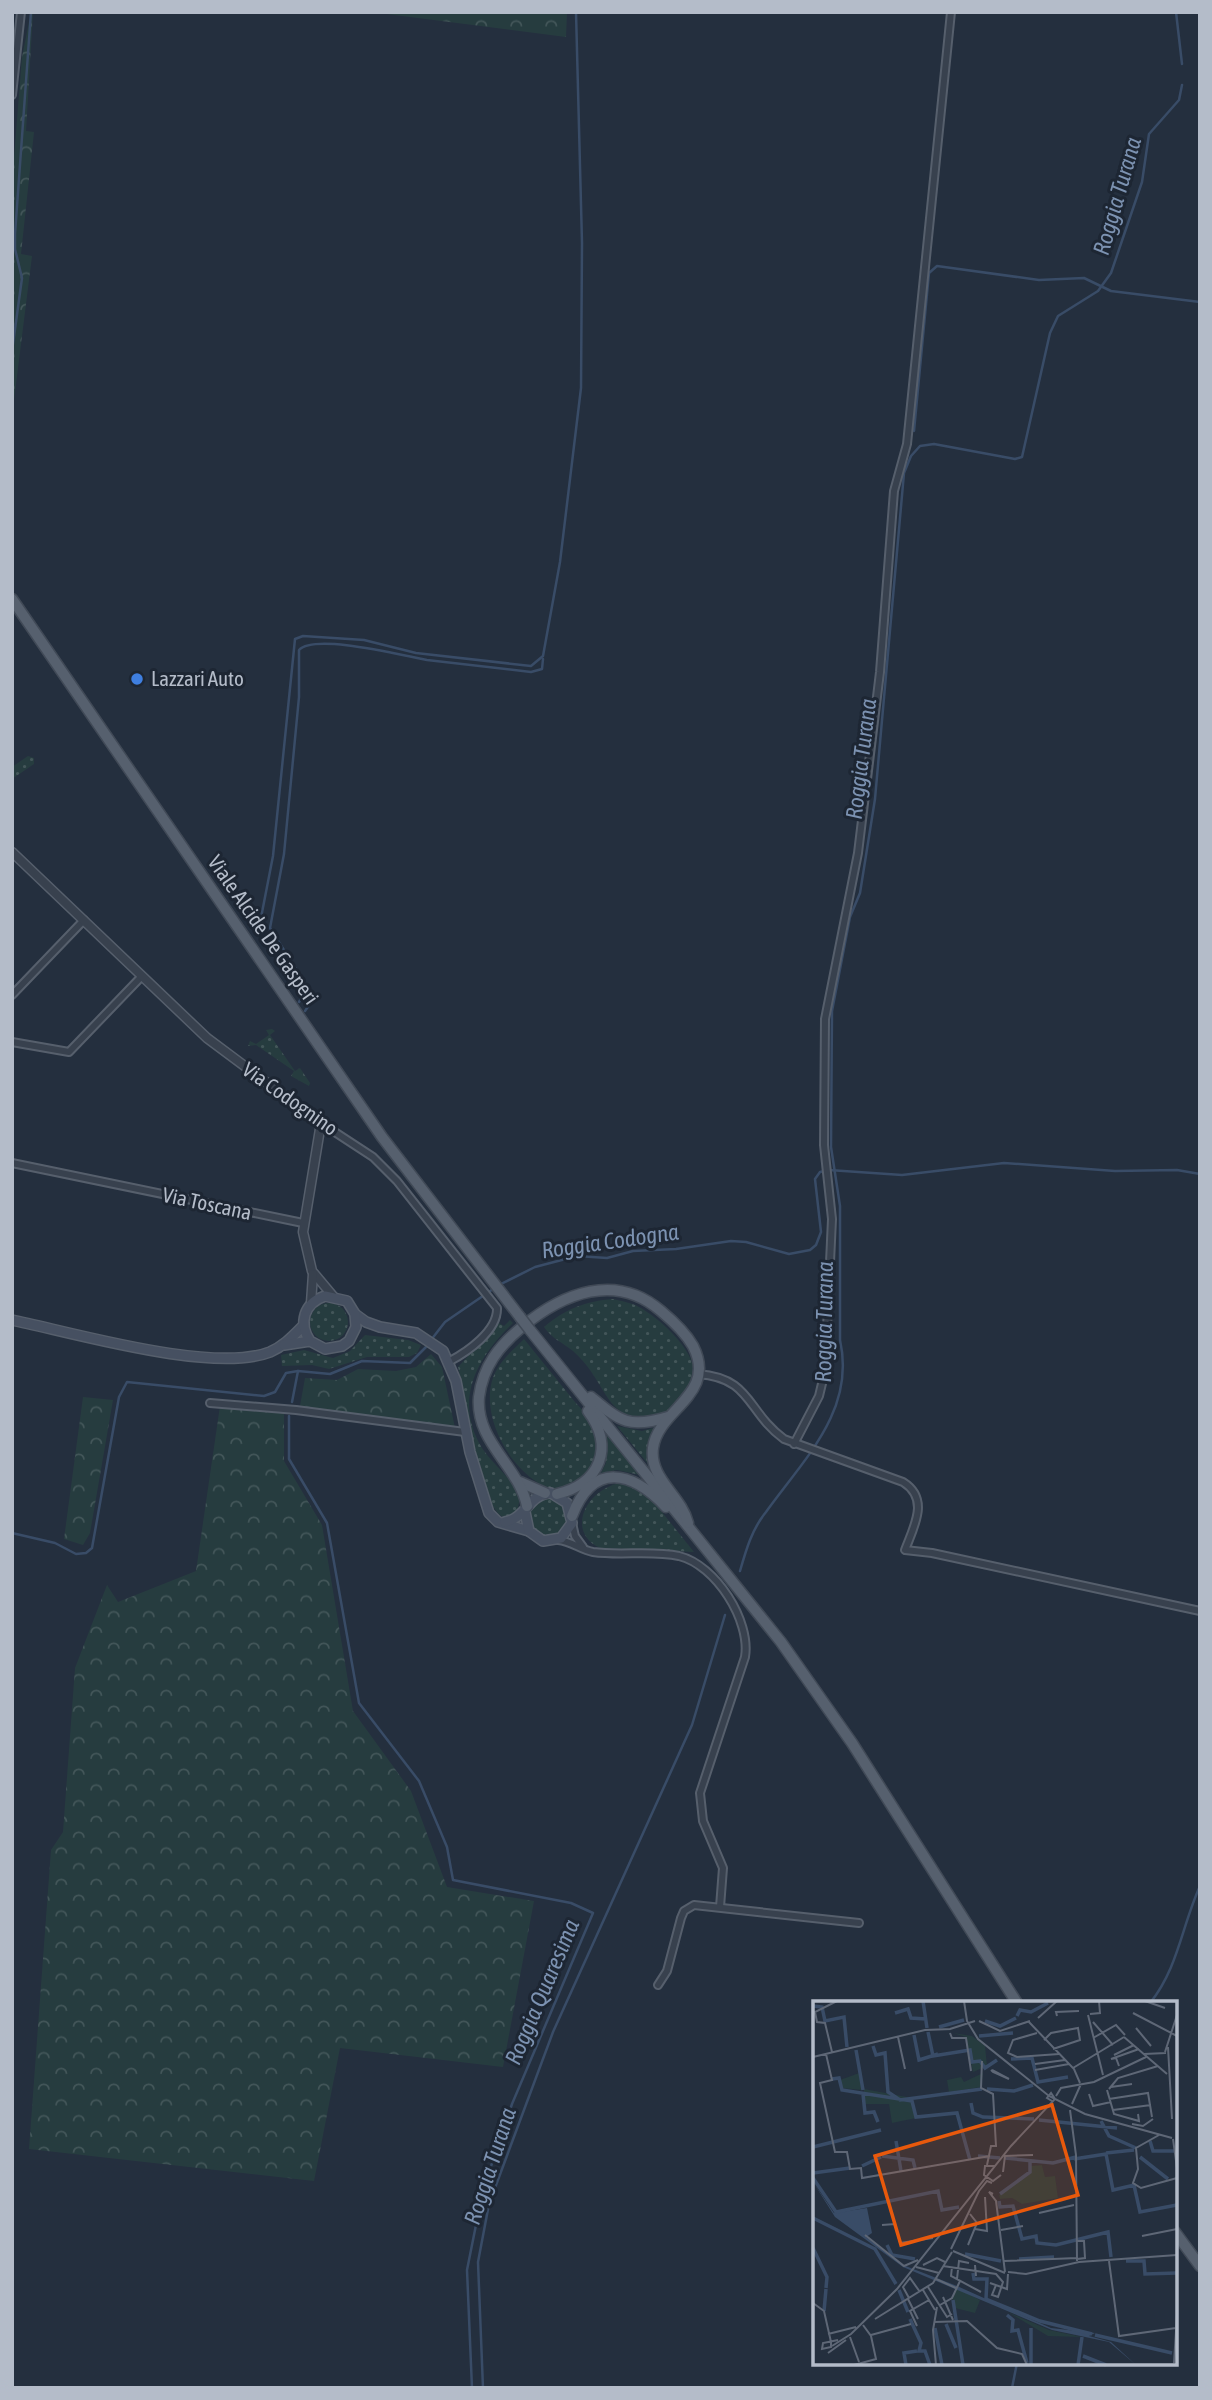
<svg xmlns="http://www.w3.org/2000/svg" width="1212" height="2400" viewBox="0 0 1212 2400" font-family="'Asap Condensed',sans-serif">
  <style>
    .grass { fill: url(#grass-dots) }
    .forest { fill: url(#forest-crowns) }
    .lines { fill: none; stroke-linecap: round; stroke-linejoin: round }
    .stream { stroke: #394c67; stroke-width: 2.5 }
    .minor-casing { stroke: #565f6c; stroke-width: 10 }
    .tertiary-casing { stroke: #565f6c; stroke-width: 11 }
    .secondary-casing { stroke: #565f6c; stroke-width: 12 }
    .primary-casing { stroke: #414a57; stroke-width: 13 }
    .minor { stroke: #38414e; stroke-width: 6 }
    .tertiary { stroke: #38414e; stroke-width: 8 }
    .secondary { stroke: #465061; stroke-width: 9 }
    .primary { stroke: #56606e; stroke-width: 10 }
    .primary-bridge-casing { stroke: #414a57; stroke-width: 13; stroke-linecap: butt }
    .primary-bridge { stroke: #56606e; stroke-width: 10 }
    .shop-dot { fill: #3f7fe0; stroke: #1d2633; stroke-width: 2.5 }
    .labels { text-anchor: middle; stroke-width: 6; stroke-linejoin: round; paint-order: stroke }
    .poi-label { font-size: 21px; fill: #b4bcc9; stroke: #1d2633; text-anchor: start }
    .street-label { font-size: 21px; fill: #b4bcc9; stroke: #1d2633 }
    .water-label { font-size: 23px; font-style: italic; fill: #7c92b1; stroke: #1d2633 }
    .inset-river { fill: none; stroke: #394c67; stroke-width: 3.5 }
    .inset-road { fill: none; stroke: #5e6776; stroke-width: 2 }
    .view { fill: #e8590c; fill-opacity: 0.15; stroke: #e8590c; stroke-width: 3.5 }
    .inset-edge { fill: none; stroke: #b4bcc9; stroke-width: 3.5 }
  </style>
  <defs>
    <pattern id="grass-dots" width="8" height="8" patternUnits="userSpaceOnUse" patternTransform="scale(1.75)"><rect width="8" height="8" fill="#263c3f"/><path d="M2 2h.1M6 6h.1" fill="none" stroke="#435659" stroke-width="1.8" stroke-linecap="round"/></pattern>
    <pattern id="forest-crowns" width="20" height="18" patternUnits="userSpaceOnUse" patternTransform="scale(1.75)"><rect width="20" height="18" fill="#263c3f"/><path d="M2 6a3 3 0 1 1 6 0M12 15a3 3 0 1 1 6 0" fill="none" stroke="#435659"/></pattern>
  </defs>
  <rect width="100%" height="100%" fill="#242f3e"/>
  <g class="grass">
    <polygon points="28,756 34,758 34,764 12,779 12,767"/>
    <polygon points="272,1029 275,1031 270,1035 295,1071 300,1068 310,1083 309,1086 291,1076 294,1071 256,1045 248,1046 250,1041 256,1044 269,1035 266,1030"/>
    <path d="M613,1299C621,1301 632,1303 639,1307C658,1317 700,1353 693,1378C690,1389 680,1400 672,1410C603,1435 613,1386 573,1351C562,1342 552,1339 544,1327C565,1309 586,1301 613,1299Z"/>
    <circle cx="329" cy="1322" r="19"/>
    <path d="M510,1320L513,1323C477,1357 453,1400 482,1448C493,1465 511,1477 520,1496L517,1514L505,1518C478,1508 466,1397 458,1367L499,1323L504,1326Z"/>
    <polygon points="365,1335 408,1340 421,1345 417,1353 409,1357 367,1357 329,1369 312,1365 282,1366 281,1355 304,1350 333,1358 350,1351"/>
    <path d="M524,1339C541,1360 558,1381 575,1402C581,1409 591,1418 595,1427C599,1438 598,1454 594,1464C562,1535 475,1443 492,1381C497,1363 511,1352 524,1339Z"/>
    <polygon points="617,1426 642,1431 657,1427 653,1470"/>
    <polygon points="607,1435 640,1475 617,1470 601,1473 606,1463"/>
    <path d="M629,1482L645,1491L694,1552L600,1548C563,1531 588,1483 629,1482Z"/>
    <circle cx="549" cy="1517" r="19"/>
  </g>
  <g class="forest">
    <polygon points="31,12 33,12 26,131 34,132 21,254 32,256 13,408 12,183 22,57"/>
    <polygon points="371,12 567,12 566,37"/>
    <polygon points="431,1354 442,1367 455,1428 300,1406 305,1378 337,1380 358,1369 396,1371 416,1367"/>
    <polygon points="83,1397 113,1400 90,1533 83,1545 64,1539"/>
    <polygon points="220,1406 284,1413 284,1461 322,1525 353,1711 411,1791 447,1887 534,1901 503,2067 340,2048 314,2181 29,2149 51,1850 63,1832 75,1668 107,1585 118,1602 196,1571"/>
  </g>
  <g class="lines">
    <g class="stream">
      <polyline points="1176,12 1182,64"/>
      <polyline points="12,351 22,278 15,249 15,234 31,12"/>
      <polyline points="914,431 929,273 937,266 1039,280 1084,278 1111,291 1200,302"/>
      <polyline points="299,1002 305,992 303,987 259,928 273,856 295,639 303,636 364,640 416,653 531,666 543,656 560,562 581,388 582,243 576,12"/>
      <path d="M305,1011L312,1001L311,993L270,928L284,854L299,697V650C315,633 404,656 427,660C462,664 497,668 531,672L542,669L543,659"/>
      <polyline points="499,1285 535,1267 577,1256 607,1258 633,1251 676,1249 731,1241 746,1242 789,1254 810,1250 816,1245 821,1232 815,1179 820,1172 829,1170 902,1175 1004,1163 1115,1171 1177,1170 1200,1174"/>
      <polyline points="431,1340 445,1322 493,1289"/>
      <polyline points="292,1402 298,1371"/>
      <polyline points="289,1416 289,1459 327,1523 359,1703 419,1781 447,1847 453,1880 571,1903 593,1913 512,2104 483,2190 467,2270 472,2388"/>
      <polyline points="12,1533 55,1543 76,1554 86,1553 92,1548 119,1397 127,1382 264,1396 275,1392 286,1373 298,1371 330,1374 362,1361 410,1363 428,1345"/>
      <path d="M740,1571C746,1550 752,1529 766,1512C803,1460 856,1411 840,1340V1206L831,1147L832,1011L850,917L860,893L875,799L904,473L911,456L920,446L934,444L1015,459L1022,457L1050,333L1058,316L1098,291L1111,273L1142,182L1149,134L1179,100L1182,85"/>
      <path d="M1150,2003C1178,1969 1182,1925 1200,1886"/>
      <polyline points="483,2388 478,2262 489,2204 553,2032 692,1725 725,1615"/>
      <polyline points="1012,2388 1017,2363"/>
    </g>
    <g class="minor-casing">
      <g id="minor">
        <polyline points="12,95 21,12"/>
        <polyline points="12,995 84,920"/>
        <polyline points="12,1042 69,1052 142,976"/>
        <path d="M321,1123L373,1157L397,1181L497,1308C498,1331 467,1352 450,1361"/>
        <polyline points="12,1163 303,1223"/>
        <path d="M698,1374C752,1378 746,1411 784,1439L903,1482C930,1499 914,1526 905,1550L932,1553L1200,1611"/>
        <polyline points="210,1403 296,1410 465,1432"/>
        <polyline points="794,1444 819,1396 825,1371 832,1219 824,1145 825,1019 858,853 880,672 894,491 907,444 951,12"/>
        <polyline points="572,1523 575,1536 583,1547"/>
        <path d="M558,1540C571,1541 581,1550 593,1552C621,1556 651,1550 679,1556C716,1565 751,1621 745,1657L700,1793L703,1821L723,1868L720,1907"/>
        <polyline points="658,1985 667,1971 681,1918 684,1911 694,1905 859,1923"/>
      </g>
    </g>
    <g class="tertiary-casing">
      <g id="tertiary">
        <polyline points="12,852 207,1038 321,1123 303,1232 312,1271 333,1296"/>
        <polyline points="311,1303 313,1274"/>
      </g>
    </g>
    <g class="secondary-casing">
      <g id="secondary">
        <polyline points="355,1314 366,1322 380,1327 416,1333 443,1351 456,1381 470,1452 489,1513 498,1522 529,1531"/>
        <path d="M12,1320C74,1333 214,1374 270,1352C284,1346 293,1336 303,1326"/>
        <path d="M284,1345L310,1341L325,1349L342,1346L349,1341L356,1327L355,1314L347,1301L325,1296C304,1303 298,1323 310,1341"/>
        <path d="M505,1522C527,1518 528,1494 551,1493L567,1503L572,1523L561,1538L543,1541L529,1531L525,1512"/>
      </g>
    </g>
    <g class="primary-casing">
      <g id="primary">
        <polyline points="12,599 382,1137 520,1317"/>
        <polyline points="530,1330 781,1642 852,1743 1017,2003"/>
        <path d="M591,1397C620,1421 628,1429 668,1417"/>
        <polyline points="520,1482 545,1493"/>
        <path d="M557,1494C600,1484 615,1447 588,1411"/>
        <path d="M527,1506C519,1466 475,1442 479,1397C483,1366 499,1346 522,1327C563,1293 616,1272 661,1311C673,1321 685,1332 693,1346C718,1395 658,1409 653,1448C649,1479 681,1495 688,1523"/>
        <path d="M572,1516C593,1461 632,1471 666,1507"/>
        <polyline points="1175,2232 1200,2266"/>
      </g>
    </g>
    <use href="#minor" class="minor"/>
    <use href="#tertiary" class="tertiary"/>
    <use href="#secondary" class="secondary"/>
    <use href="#primary" class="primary"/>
    <g class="primary-bridge-casing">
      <polyline id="primary-bridge" points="520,1317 530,1330"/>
    </g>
    <use href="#primary-bridge" class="primary-bridge"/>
  </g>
  <circle class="shop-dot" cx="137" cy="679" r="7"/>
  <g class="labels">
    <g class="poi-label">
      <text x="151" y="686">Lazzari Auto</text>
    </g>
    <g class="street-label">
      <text transform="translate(263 930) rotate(55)" y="7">Viale Alcide De Gasperi</text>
      <text transform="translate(290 1099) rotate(35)" y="7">Via Codognino</text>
      <text transform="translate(207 1204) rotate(12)" y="7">Via Toscana</text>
    </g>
    <g class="water-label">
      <text transform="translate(1117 196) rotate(-74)" y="8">Roggia Turana</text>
      <text transform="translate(861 759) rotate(-83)" y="8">Roggia Turana</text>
      <text transform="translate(610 1241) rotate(-8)" y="8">Roggia Codogna</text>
      <text transform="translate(824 1322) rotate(-89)" y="8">Roggia Turana</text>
      <text transform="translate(542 1992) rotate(-67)" y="8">Roggia Quaresima</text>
      <text transform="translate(490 2166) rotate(-72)" y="8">Roggia Turana</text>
    </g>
  </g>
  <g transform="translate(813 2001)">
    <rect width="364" height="364" fill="#242f3e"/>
    <path d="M140,32L159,35L172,45L174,65L160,71L153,36ZM49,71V89L29,87L27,79ZM170,72L168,86L136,91L134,79L148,76L151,81ZM51,88L99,97L103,117L79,122L76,103H51ZM229,164L232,176L242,175L245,197L209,203L199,197L187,198L186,194L217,172V165ZM195,311L236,329L269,336L235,335Z" fill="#263c3f"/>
    <path d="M144,287L167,299L162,312L142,307L139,297Z" fill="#263c3f"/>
    <path d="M0,181L21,212L54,207L59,232L53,236L90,264L144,285L238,327L282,332L276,335L298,341L323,364L296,341L239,329L90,266L22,216Z" fill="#394c67"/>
    <path class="inset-river" d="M110,0L114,27M0,5L9,6L12,20L31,16L34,46M82,12L95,8L98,17L113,18M204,15L207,9L218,11L235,2M172,20L187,25L203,17M126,26L151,19M115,31L120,55L157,49L159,61L167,60L172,67L184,59M101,34L106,59L125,53M166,35L200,32M60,45L63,54L72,52L75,91L87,99L169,88M43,49L50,89M198,58L219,57L225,81L255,76M19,78L26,77L29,89L99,100L103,116L144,112L157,159M174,88L201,90L220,84M50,93L52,112L61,111L65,121M158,102L160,112L170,116L221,118M226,119L304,127M288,120L296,135L323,147M83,140L88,170M337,140L340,150H361M0,146L68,129M293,152L321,149M69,155L100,159L102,167M165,155L187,157M327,156L355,178M192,157L240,162L263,156M261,158L293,153L300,189L321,184L327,211L364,204M49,165L68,156M0,172L37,167M0,177L23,211L125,190L129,209L146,206M187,193L217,171V161M186,200L187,206L200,205L209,238L223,235L224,242L243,244L295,231L298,256M0,217L62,248L83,283M74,244L79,254L102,258M0,247L14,276L13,287M152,253L188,260M206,258L241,256M313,260H331L332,273L364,272M160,272L161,278H174L173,298L227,320L279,333M86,289L95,311M140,299L150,364M11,310L13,288M194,314L200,319L199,330L205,329L214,362M97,318L108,342L106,350H112L117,364M133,323L143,347M122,327L129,364M218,327V364M282,334L359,352M270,355L293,364M93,364L91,352L104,350M265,364L269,336"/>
    <path class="inset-road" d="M151,0L154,20L165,38L236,95L272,113L359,137M332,0L352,7M320,12L364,35M277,13L287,12L286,0M275,14L290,74M244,15L243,11L266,10M225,17L244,0M166,20L187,30L217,20M215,20L261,68L267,82M280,21L300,44M323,27L338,45M137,28L162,20M137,32L139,37H153L158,70M224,32L200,39L195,52L204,56L246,53M85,36L92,68M311,36L354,73M280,37L303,24L312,34M231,39L238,32L265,27L267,39L240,48M355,46L359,118M19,51L12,22L4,21L2,11L24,0M352,51L364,14M13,53L19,79L7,82L22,151H34L37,168L48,167L49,177L177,155M331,53L353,52M301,54L321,44M0,56L112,29L139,28M169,60L168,87L180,93L183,145H178L174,164M222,63L252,59M306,65L303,57L298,58L326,48M260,67L311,36M178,69L180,71L196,78L179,69M222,69L256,63M298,86L319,83M296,88L305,77L345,65M294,89L301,113L326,120L325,113M276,93L280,105L298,101M243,95L248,87L281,81L333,56M296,98L335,92L339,116M259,103L268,83M257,109L263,154L264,260M300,109L338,104M319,123L330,125L340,118M346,134L323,147L325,168L320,182L328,187L364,177M360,138L364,167M182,165H172L171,174L180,180L188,174M190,171L192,155L220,154M180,193L176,191L183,200L192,271M226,212L261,204M69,224L82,223L87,242L120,237M162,228L174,230L172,196M188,229L210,225M52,234L91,265L105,259M329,235L364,228M264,240H271L272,257L264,258M155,244L164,222L157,213M138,248L166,190L174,180L179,182M140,250L192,272M191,260L264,257M296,260L306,335L363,327M110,264L124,257L132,261M130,265L183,273L190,281L185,296L179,294L183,284M162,265L163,275L162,264M103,266L126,272M139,266L138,275L168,291M195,271L213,273L266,261L364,254M123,278L143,287M144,278L146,260L156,262M177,282L194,288L195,273M115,286L134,316L139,313M110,289L122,309M130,296L140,319M96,297L90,286L97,277L107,291M95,298L105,318M0,302L11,310L18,341M127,304L139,297L147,280M62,318L120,282L139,251M121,321L154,320L184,347L209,353L214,364M104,325L97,310L116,299M15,333L43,326M58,334L98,323M37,336L46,361M18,341V346L9,348L10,342L25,339M19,345L38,333L84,288L198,145L242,98L238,92L234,97L239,100M15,352L33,339M361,362L364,314M41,364L63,358L58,335L50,324M123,364L120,329L124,306"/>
    <path class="view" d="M239,104L265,194L88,244L62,155Z"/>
    <rect width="364" height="364" class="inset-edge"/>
  </g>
  <rect width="1212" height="2400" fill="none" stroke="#b4bcc9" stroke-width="28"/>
</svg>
